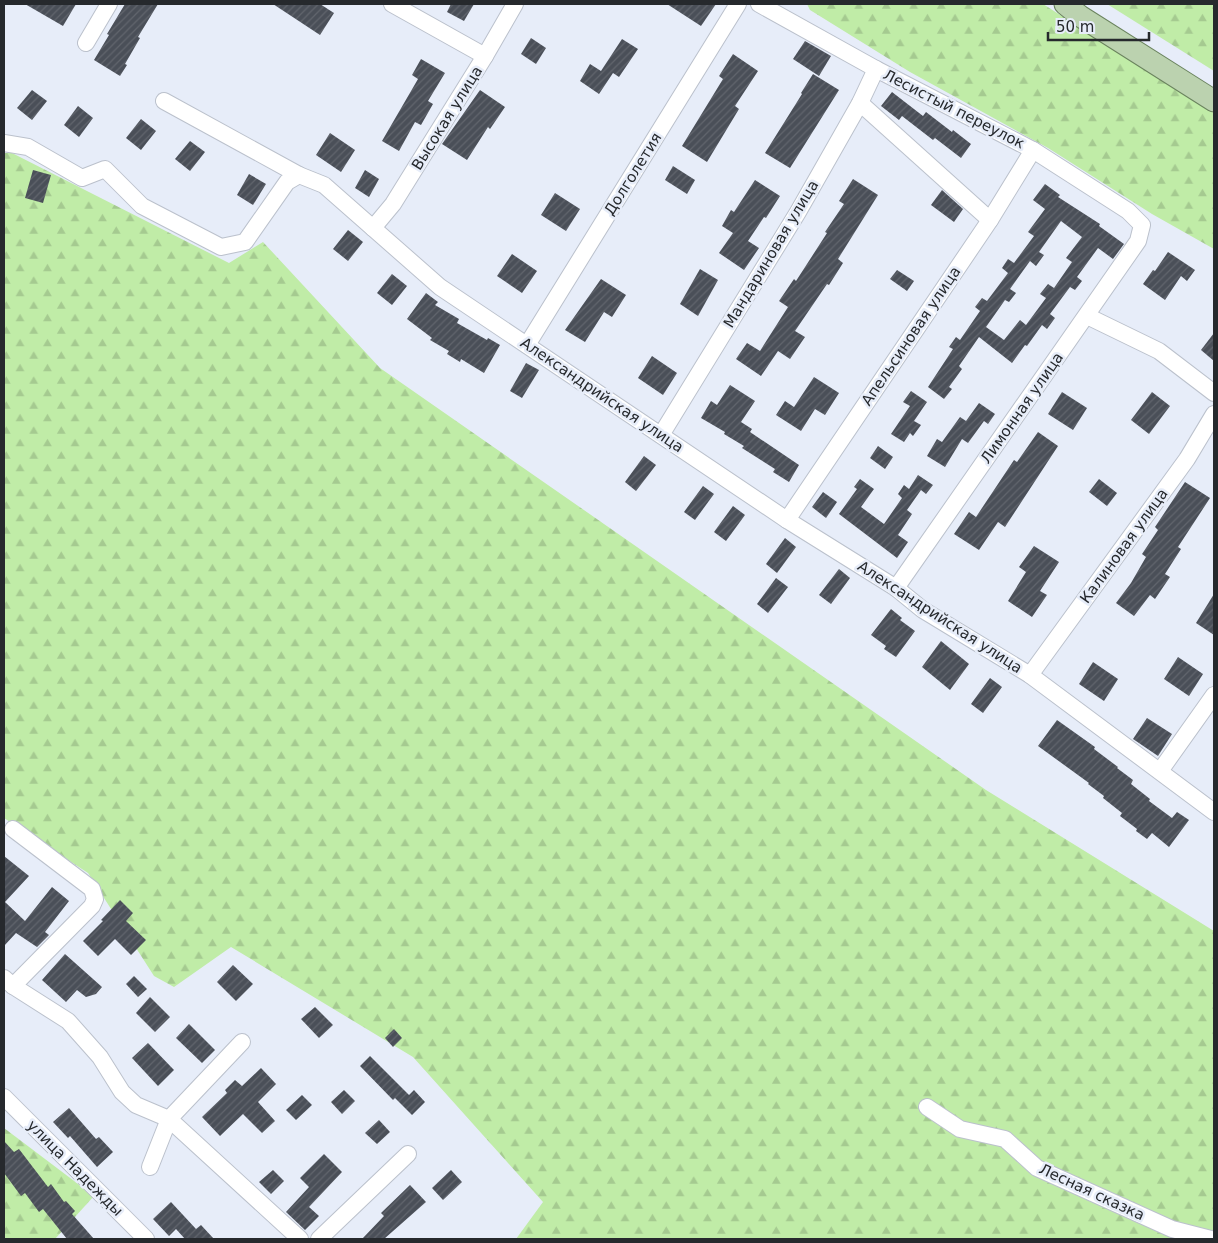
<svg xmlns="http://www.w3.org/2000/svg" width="1218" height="1243" viewBox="0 0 1218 1243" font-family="'DejaVu Sans',sans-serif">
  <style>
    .forest { fill: url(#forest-firs) }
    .building { fill: url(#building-hatch); fill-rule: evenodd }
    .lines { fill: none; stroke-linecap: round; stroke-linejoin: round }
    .minor-casing { stroke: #bbc1cc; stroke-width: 18 }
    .major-casing { stroke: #6a835e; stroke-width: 23 }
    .minor { stroke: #fff; stroke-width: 16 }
    .major { stroke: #bbd2af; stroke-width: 21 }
    .labels { text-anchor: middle; stroke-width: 5; stroke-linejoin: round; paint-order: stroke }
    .street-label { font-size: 15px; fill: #26292d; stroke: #e7edf9 }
  </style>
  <defs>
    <pattern id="forest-firs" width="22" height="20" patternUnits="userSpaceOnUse" patternTransform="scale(1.25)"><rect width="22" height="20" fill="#c0eca7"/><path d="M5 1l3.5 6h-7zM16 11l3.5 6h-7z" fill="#a5ca90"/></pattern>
    <pattern id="building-hatch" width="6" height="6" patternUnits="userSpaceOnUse" patternTransform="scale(1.25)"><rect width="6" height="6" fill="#4a4f58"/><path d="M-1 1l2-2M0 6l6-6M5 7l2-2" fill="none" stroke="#61656d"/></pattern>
  </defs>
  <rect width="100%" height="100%" fill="#e7edf9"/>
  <g class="forest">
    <polygon points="807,4 1043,4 1214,113 1214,249 1152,214 1048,148 910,72 810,10"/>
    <polygon points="1107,4 1214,4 1214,71"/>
    <polygon points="4,153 12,153 229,263 263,242 380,368 986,790 1214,931 1214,1239 516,1239 543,1202 413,1057 231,947 174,987 154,976 88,873 4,818"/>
    <polygon points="4,1128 94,1196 55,1239 4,1239"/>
  </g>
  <g class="building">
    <polygon points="25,4 76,4 63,26"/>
    <polygon points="125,4 158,4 138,37 140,38 125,64 127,65 120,76 94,60 109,35 107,34"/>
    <polygon points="273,4 320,4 334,13 320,35"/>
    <polygon points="451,4 474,4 464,21 447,12"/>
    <polygon points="667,4 716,4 701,26"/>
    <polygon points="531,38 546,48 536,64 521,54"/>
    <polygon points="622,39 638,49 619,77 613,73 599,94 580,81 590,64 601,71"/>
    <polygon points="805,41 831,56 819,76 793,59"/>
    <polygon points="733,54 758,71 735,106 739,109 707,162 682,146 723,79 719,76"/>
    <polygon points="421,59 445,73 428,101 433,104 421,125 415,122 399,151 382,141 418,79 412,75"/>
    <polygon points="813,74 839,90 790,168 765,153 802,94 801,93"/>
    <polygon points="32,90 47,101 32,120 17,108"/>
    <polygon points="480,90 505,107 490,129 488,127 467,160 442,144"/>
    <polygon points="892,92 923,116 926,112 952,132 953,130 971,144 961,158 935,138 933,140 902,116 899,120 881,106"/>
    <polygon points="78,106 93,118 79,137 64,125"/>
    <polygon points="141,119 156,131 141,150 126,138"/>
    <polygon points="330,133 355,150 341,172 316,155"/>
    <polygon points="190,141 205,152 190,171 175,159"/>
    <polygon points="673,166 695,180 687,194 665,180"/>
    <polygon points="33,170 51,175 43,203 25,198"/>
    <polygon points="365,170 379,179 369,197 355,188"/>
    <polygon points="249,174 266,184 253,205 237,195"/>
    <polygon points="853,179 878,195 838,259 843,263 829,285 827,284 795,331 805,337 790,359 778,351 761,376 736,359 747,343 760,351 788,307 779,301 794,279 796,281 827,233 825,232 844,204 839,201"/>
    <polygon points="755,180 780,196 766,218 764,217 748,241 759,248 744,270 719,253 733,233 722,226 731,210 734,212"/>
    <path d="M1045,184L1060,195L1058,197L1100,224L1099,226L1124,244L1113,259L1098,248L1077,277L1082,281L1075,290L1070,287L1050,314L1055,318L1047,329L1042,325L1027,346L1025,345L1012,363L979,337L959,366L962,369L949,387L952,389L944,399L928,387L953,349L949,347L956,337L960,340L980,311L975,307L982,298L987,301L1008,273L1002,268L1008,259L1014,263L1034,236L1028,232L1045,209L1033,200ZM1061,221L1082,237L1066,258L1072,262L1054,288L1048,284L1040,294L1046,298L1026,325L1020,320L1004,340L986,327L1005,300L1009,302L1016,293L1010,289L1030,261L1036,266L1044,255L1039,252Z"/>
    <polygon points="942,190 963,209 954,222 931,205"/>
    <polygon points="555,193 580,209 566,231 541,215"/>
    <polygon points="348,230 363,242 348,261 333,249"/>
    <polygon points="1168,252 1195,270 1187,281 1181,276 1165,300 1143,284 1153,270 1155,271"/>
    <polygon points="512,254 537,271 522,293 497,276"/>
    <polygon points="700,269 718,280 698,316 680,304"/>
    <polygon points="897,270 914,281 907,291 890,279"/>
    <polygon points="392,274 407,286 392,305 377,293"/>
    <polygon points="601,279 626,295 612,317 604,312 585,342 565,330"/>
    <polygon points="426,293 438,302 435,305 459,319 457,323 487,340 488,338 500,345 484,373 461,359 460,362 447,354 449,351 430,340 432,338 407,319"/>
    <polygon points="1214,333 1214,361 1201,350"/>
    <polygon points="652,356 677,373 663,395 638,378"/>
    <polygon points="526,363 539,370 522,398 510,391"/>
    <polygon points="814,377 839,393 825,415 815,409 801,431 776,415 785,401 794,407"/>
    <polygon points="730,385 755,401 741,422 752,429 750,432 799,465 789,482 773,472 775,469 742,448 744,446 724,434 725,432 701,418 711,401 717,405"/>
    <polygon points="911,391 927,402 914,421 921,425 913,436 910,433 904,442 891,434 910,406 903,402"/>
    <polygon points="1062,392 1087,408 1073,430 1048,414"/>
    <polygon points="1152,392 1170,406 1149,434 1131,420"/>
    <polygon points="979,403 995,414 988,424 984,421 968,443 962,439 945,467 927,456 937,439 942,442 960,417 966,421"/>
    <polygon points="1038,432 1058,446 1005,527 998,522 979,550 954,534 969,512 976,517 1014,460 1017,462"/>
    <polygon points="878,446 893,457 885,469 870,458"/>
    <polygon points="644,456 656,465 636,491 625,482"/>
    <polygon points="918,475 933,485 926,494 921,490 907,510 912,514 898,535 908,542 897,558 839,514 857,489 854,487 860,479 874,489 861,507 884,524 902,498 898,494 904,485 909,489"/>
    <polygon points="1099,479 1117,493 1107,506 1089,492"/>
    <polygon points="1185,482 1210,498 1178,547 1181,549 1165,574 1170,577 1155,599 1150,595 1134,616 1116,603 1131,583 1146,557 1142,554 1158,530 1155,527"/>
    <polygon points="703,486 714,494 695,520 684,512"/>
    <polygon points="823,492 837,502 826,518 812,507"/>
    <polygon points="733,506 745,515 726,541 714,532"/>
    <polygon points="785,538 796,547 777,573 766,564"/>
    <polygon points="1034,546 1059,562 1040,591 1047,595 1032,617 1008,601 1026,572 1019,567"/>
    <polygon points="839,569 850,578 831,604 819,595"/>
    <polygon points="776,578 788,587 768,613 757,604"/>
    <polygon points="1214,594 1214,635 1196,623"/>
    <polygon points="891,609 902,618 900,620 915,631 896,657 884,649 886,646 871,635"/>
    <polygon points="941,641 969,664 950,690 922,667"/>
    <polygon points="1178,657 1203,674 1189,696 1164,679"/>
    <polygon points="1093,662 1118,679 1104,701 1079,684"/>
    <polygon points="990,678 1002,687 983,713 971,704"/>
    <polygon points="1147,718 1172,734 1158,756 1133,739"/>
    <polygon points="1057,720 1095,747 1094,749 1118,767 1117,768 1133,780 1131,784 1150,799 1149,801 1172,818 1177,812 1189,820 1169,847 1152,833 1147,839 1136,831 1137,829 1120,816 1122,813 1103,798 1104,796 1088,784 1089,783 1038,746"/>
    <polygon points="4,856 29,876 5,902 25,921 52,887 69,901 45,932 49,935 37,947 16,933 4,946"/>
    <polygon points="120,900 133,913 126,921 146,940 131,955 115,939 98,956 83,941 103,921 101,920"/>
    <polygon points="65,954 102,987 96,994 86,997 77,990 66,1002 42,980"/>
    <polygon points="233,965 253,984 236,1001 217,982"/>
    <polygon points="134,976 147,989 138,997 126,984"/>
    <polygon points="150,997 170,1017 155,1032 136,1013"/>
    <polygon points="315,1007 333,1025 319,1038 301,1019"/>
    <polygon points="189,1024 215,1050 202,1063 176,1038"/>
    <polygon points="394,1029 402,1038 393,1047 385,1038"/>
    <polygon points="148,1043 174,1070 158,1086 132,1058"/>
    <polygon points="370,1056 409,1095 414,1090 425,1102 412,1115 395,1098 393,1100 360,1066"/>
    <polygon points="261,1068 276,1084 258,1102 275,1121 262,1133 243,1114 220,1136 202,1117 227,1093 225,1090 235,1080 242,1086"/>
    <polygon points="344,1090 355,1101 342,1114 331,1102"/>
    <polygon points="302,1095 312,1105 296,1120 286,1110"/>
    <polygon points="69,1108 96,1139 99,1137 113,1152 97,1167 70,1136 68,1138 53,1122"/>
    <polygon points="379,1120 390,1132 377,1144 365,1133"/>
    <polygon points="4,1141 14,1152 19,1149 48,1187 51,1184 64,1202 66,1201 75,1211 72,1214 94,1239 67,1239 43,1209 39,1212 25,1193 21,1196 4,1173"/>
    <polygon points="324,1154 342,1172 309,1207 319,1216 305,1230 286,1212 309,1187 300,1178"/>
    <polygon points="273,1170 284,1181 271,1194 259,1182"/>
    <polygon points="451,1170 462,1182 443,1200 432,1188"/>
    <polygon points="410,1185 426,1202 384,1239 362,1239 384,1216 381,1213"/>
    <polygon points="171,1202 196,1229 201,1225 214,1239 185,1239 176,1229 169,1236 153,1219"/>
  </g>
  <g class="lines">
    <g class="minor-casing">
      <g id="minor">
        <polyline points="392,4 485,56"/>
        <polyline points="759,4 876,69 1033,150 1128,211 1142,225 1138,241 896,588"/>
        <polyline points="86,43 109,4"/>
        <polyline points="164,101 299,175"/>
        <polyline points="860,103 990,220"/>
        <polyline points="4,143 28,147 82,178 105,169 142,206 221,247 245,242 287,182 299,175 324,185 440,287 787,520 896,588 923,610 1030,675 1214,812"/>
        <polyline points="373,228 393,204 485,56 515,4"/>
        <polyline points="1087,316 1159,351 1214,393"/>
        <polyline points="527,345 738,4"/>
        <polyline points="661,435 798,212 860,103 876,69"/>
        <polyline points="787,520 990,220 1033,150"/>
        <polyline points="1030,675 1187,459 1214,414"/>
        <polyline points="1160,771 1214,695"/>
        <polyline points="13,829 92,889 95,899 92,906 13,986"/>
        <polyline points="4,978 13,986 68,1021 100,1057 122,1092 136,1105 169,1119 300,1239"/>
        <polyline points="4,1097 146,1239"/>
        <polyline points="927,1107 960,1129 1005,1139 1037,1168 1172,1229 1211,1239"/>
        <polyline points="150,1167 169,1119 242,1042"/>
        <polyline points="319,1239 408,1154"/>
      </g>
    </g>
    <g class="major-casing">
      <polyline id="major" points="1065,4 1080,16 1214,101"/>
    </g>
    <use href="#minor" class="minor"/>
    <use href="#major" class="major"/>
  </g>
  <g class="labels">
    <g class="street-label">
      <text transform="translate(954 109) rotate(27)" y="5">Лесистый переулок</text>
      <text transform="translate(447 118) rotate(-58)" y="5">Высокая улица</text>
      <text transform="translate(633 174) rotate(-58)" y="5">Долголетия</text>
      <text transform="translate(771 254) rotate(-59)" y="5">Мандариновая улица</text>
      <text transform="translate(911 336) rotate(-56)" y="5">Апельсиновая улица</text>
      <text transform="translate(602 395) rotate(34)" y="5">Александрийская улица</text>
      <text transform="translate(1022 408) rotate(-55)" y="5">Лимонная улица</text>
      <text transform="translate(1124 546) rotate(-54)" y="5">Калиновая улица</text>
      <text transform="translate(940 617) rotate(33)" y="5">Александрийская улица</text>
      <text transform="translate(75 1168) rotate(45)" y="5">улица Надежды</text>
      <text transform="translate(1092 1192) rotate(25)" y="5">Лесная сказка</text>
    </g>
  </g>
  <rect width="1218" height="1243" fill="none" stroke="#26292d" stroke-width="10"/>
  <path d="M1048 32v8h101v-8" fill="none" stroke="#26292d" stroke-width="2.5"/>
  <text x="1056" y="32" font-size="15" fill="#26292d" stroke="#e7edf9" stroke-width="4" paint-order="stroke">50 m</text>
</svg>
